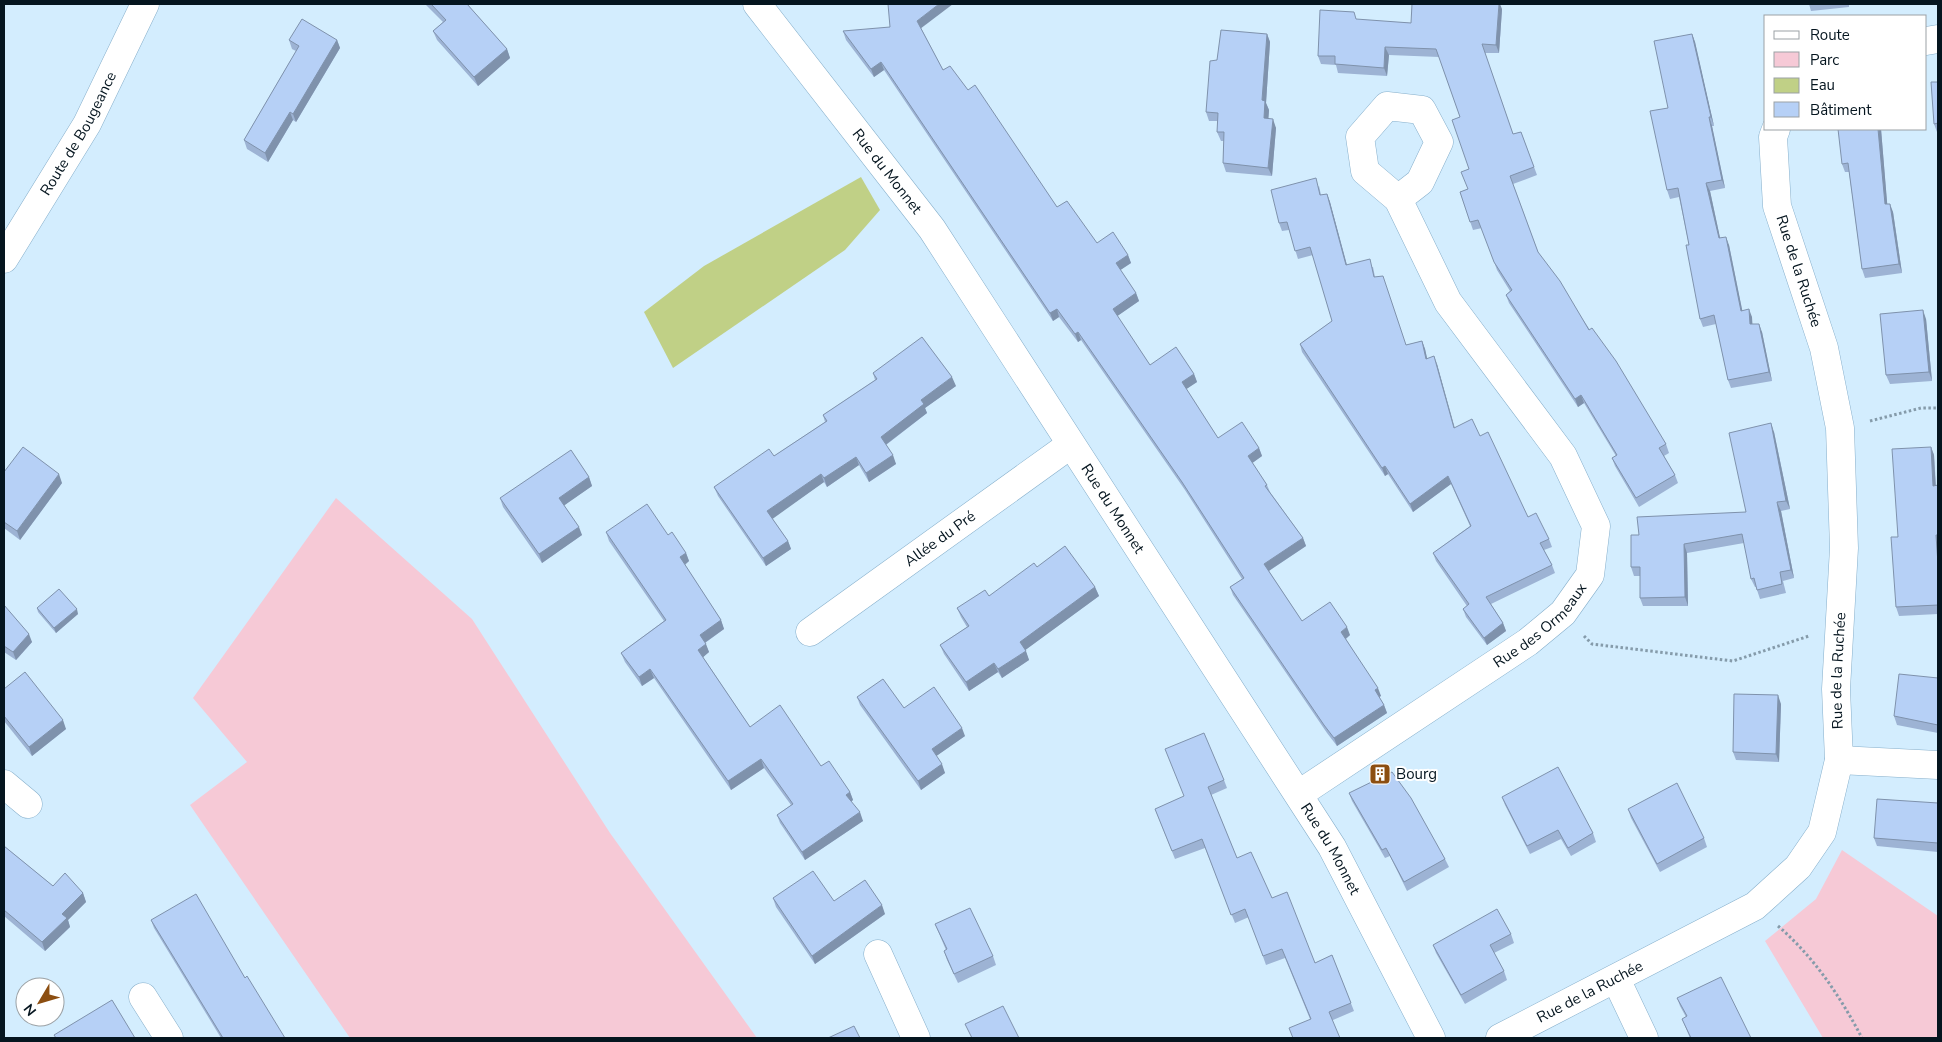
<svg xmlns="http://www.w3.org/2000/svg" width="1942" height="1042" viewBox="0 0 1942 1042" font-family="'Nunito Sans',sans-serif">
  <style>
    .green { fill: #f6c9d6 }
    .water { fill: #c0d086 }
    .lines { fill: none; stroke-linecap: round; stroke-linejoin: round }
    .minor-casing { stroke: #86afcb; stroke-width: 29 }
    .tertiary-casing { stroke: #86afcb; stroke-width: 29 }
    .path { stroke: #859baa; stroke-width: 3; stroke-dasharray: 2.5 2.5; stroke-linecap: butt }
    .minor { stroke: #fff; stroke-width: 28 }
    .tertiary { stroke: #fff; stroke-width: 28 }
    .wall { fill: #9db3d4 }
    .shaded-wall { fill: #7f92ac }
    .building { fill: #b6d0f6; stroke: #7f92ac }
    .labels { text-anchor: middle; stroke-width: 4; stroke-linejoin: round; paint-order: stroke }
    .street-label { font-size: 15px; fill: #05151f; stroke: #fff }
    .poi-label { font-size: 15px; fill: #05151f; stroke: #fff; text-anchor: start }
  </style>
  <rect width="100%" height="100%" fill="#d3edfe"/>
  <g class="green">
    <polygon points="336,498 472,619 610,833 757,1038 350,1038 190,805 247,762 193,698"/>
    <polygon points="1842,850 1938,916 1938,1038 1823,1038 1765,941 1816,899"/>
  </g>
  <polygon class="water" points="861,177 880,210 845,250 673,368 644,312 704,266"/>
  <g class="lines">
    <g class="minor-casing">
      <g id="minor">
        <polyline points="1926,41 1938,39"/>
        <path id="s1" d="M4,259L87,124L145,4"/>
        <path id="s2" d="M810,632L1070,445"/>
        <polyline points="1839,760 1938,765"/>
        <polyline points="4,784 28,804"/>
        <path id="s3" d="M1299,794L1528,642L1563,613L1590,575L1596,526L1563,456L1448,302L1398,199L1365,171L1360,137L1387,106L1422,110L1439,142L1420,182L1398,199"/>
        <polyline points="878,954 916,1038"/>
        <polyline points="1616,979 1644,1038"/>
        <polyline points="143,997 169,1038"/>
        <path id="s4" d="M1500,1038L1755,906L1798,867L1822,832L1839,760L1836,689L1844,548L1840,428L1824,348L1777,206L1773,137L1776,129"/>
      </g>
    </g>
    <g class="tertiary-casing">
      <g id="tertiary">
        <path id="s5" d="M757,4L932,229L1332,847L1431,1038"/>
      </g>
    </g>
    <g class="path">
      <polyline points="1870,421 1921,408 1938,408"/>
      <polyline points="1584,636 1592,644 1733,661 1809,636"/>
      <path d="M1778,926C1814,957 1840,996 1862,1038"/>
    </g>
    <use href="#minor" class="minor"/>
    <use href="#tertiary" class="tertiary"/>
  </g>
  <g class="wall">
    <polygon points="425,4 467,4 507,49 510,58 478,86 437,40 433,31 443,22"/>
    <polygon points="1809,4 1849,4 1849,7 1811,11"/>
    <polygon points="1502,9 1499,53 1485,53 1513,134 1521,132 1537,175 1513,184 1538,252 1666,444 1669,453 1664,456 1675,475 1678,483 1639,507 1615,466 1612,458 1616,456 1584,403 1578,407 1509,303 1506,295 1510,291 1497,270 1482,228 1473,230 1460,192 1468,189 1469,169 1460,117 1439,57 1389,55 1387,76 1338,73 1336,65 1321,64 1318,56 1357,20 1411,23"/>
    <polygon points="921,28 943,70 968,90 1057,207 1097,243 1128,255 1131,263 1120,270 1136,293 1139,301 1117,316 1150,365 1194,374 1197,382 1186,389 1218,438 1259,448 1262,456 1252,463 1267,485 1270,492 1303,538 1306,546 1269,571 1302,621 1350,635 1346,639 1381,696 1379,697 1384,705 1387,713 1337,746 1327,733 1233,595 1230,587 1242,579 1185,490 1081,340 1078,342 1059,317 1053,321 884,70 874,77 846,40 843,31"/>
    <polygon points="1267,34 1270,42 1266,103 1269,110 1268,118 1276,128 1272,176 1226,172 1223,163 1224,141 1221,141 1217,132 1218,121 1209,121 1206,112 1217,60"/>
    <polygon points="1692,34 1695,42 1714,126 1712,126 1725,188 1710,191 1720,238 1729,245 1742,310 1752,317 1752,324 1762,332 1772,381 1731,388 1728,380 1716,324 1703,327 1700,319 1689,245 1679,197 1670,199 1667,190 1668,108"/>
    <polygon points="289,40 337,40 340,48 296,122 293,120 268,162 247,149 244,140 296,51 292,49"/>
    <polygon points="1938,82 1938,132 1937,132 1934,124"/>
    <polygon points="1881,129 1887,204 1893,212 1902,273 1865,278 1862,269 1849,172 1845,172 1842,164"/>
    <polygon points="1319,186 1321,195 1327,194 1330,202 1347,265 1373,267 1375,277 1406,345 1422,341 1425,349 1427,358 1437,364 1454,428 1480,436 1528,517 1549,539 1552,547 1544,550 1552,565 1555,573 1491,604 1503,623 1506,631 1487,645 1466,617 1463,609 1467,606 1436,561 1433,553 1470,526 1451,484 1413,512 1388,474 1385,476 1302,352 1300,344 1332,321 1313,255 1298,259 1289,230 1282,231 1279,223"/>
    <polygon points="1926,319 1932,381 1890,384 1886,375"/>
    <polygon points="873,373 956,386 925,408 927,413 886,445 896,464 869,482 859,465 827,487 824,482 772,518 788,541 791,549 766,566 718,496 714,487 774,456 825,422 823,415 875,380"/>
    <polygon points="1774,432 1790,509 1781,511 1794,578 1783,581 1786,593 1760,599 1756,587 1755,587 1751,579 1744,543 1687,553 1688,606 1643,606 1640,598 1640,576 1634,576 1631,567 1639,535 1746,512"/>
    <polygon points="1931,447 1934,455 1936,486 1938,485 1938,614 1899,616 1896,607 1898,537"/>
    <polygon points="4,472 62,483 20,540 4,528"/>
    <polygon points="589,477 592,486 564,505 582,535 542,563 503,507 500,498"/>
    <polygon points="606,532 668,535 686,553 689,561 685,565 721,620 724,629 705,643 709,652 703,657 750,727 821,766 850,792 853,800 851,802 863,821 805,860 780,823 777,815 791,805 764,768 731,790 654,678 642,686 625,662 621,653 664,621 609,541"/>
    <polygon points="1037,567 1095,587 1099,596 1025,650 1029,660 1002,678 998,672 969,691 944,654 940,645 967,627 961,617 957,608 989,596"/>
    <polygon points="4,605 32,642 16,660 4,652"/>
    <polygon points="37,608 78,614 56,633 38,612"/>
    <polygon points="1938,678 1938,733 1897,725 1894,716"/>
    <polygon points="4,689 66,729 32,756 4,721"/>
    <polygon points="857,697 904,708 965,736 936,756 945,773 921,790 860,705"/>
    <polygon points="1781,704 1779,762 1736,760 1733,752"/>
    <polygon points="1224,780 1227,788 1211,795 1237,858 1272,898 1315,963 1332,955 1354,1011 1333,1020 1310,1019 1285,958 1266,965 1249,917 1235,923 1205,848 1175,859 1155,809"/>
    <polygon points="1349,793 1445,859 1449,867 1407,891 1390,856 1385,858 1352,801"/>
    <polygon points="1502,797 1593,833 1596,842 1571,856 1561,839 1530,854 1505,805"/>
    <polygon points="1938,803 1938,852 1877,846 1874,838"/>
    <polygon points="1628,809 1704,838 1707,847 1660,872 1631,818"/>
    <polygon points="4,846 53,886 83,893 86,902 68,920 70,927 45,951 4,916"/>
    <polygon points="773,898 834,901 885,914 815,964 776,907"/>
    <polygon points="151,920 285,1038 221,1038 154,928"/>
    <polygon points="935,924 993,956 996,965 958,983 947,960 944,951 946,950"/>
    <polygon points="1511,934 1514,943 1494,953 1504,971 1507,980 1465,1004 1436,953 1433,945"/>
    <polygon points="1677,998 1751,1038 1690,1038 1682,1019 1686,1017 1680,1006"/>
  </g>
  <g class="shaded-wall">
    <polygon points="939,4 953,4 920,29 917,21"/>
    <polygon points="1499,4 1500,4 1502,9 1499,53 1496,45"/>
    <polygon points="1267,34 1270,42 1266,103 1269,110 1268,126 1264,118 1262,100"/>
    <polygon points="1692,34 1695,42 1714,126 1711,117"/>
    <polygon points="337,40 340,48 296,122 293,114"/>
    <polygon points="1385,47 1389,55 1387,76 1384,68"/>
    <polygon points="507,49 510,58 478,86 474,77"/>
    <polygon points="881,62 884,70 874,77 871,69"/>
    <polygon points="290,112 293,120 268,162 265,153"/>
    <polygon points="1709,117 1712,126 1725,188 1722,180"/>
    <polygon points="1273,119 1276,128 1272,176 1268,168"/>
    <polygon points="1878,129 1881,129 1888,213 1885,204"/>
    <polygon points="1706,183 1710,191 1722,247 1719,238"/>
    <polygon points="1327,194 1330,202 1349,273 1346,265"/>
    <polygon points="1890,204 1893,212 1902,273 1899,264"/>
    <polygon points="1726,237 1729,245 1744,319 1741,311"/>
    <polygon points="1128,255 1131,263 1119,271 1116,263"/>
    <polygon points="1136,293 1139,301 1116,317 1113,309"/>
    <polygon points="1057,309 1059,317 1053,321 1050,313"/>
    <polygon points="1749,309 1752,317 1753,333 1750,324"/>
    <polygon points="1923,310 1926,319 1932,381 1929,372"/>
    <polygon points="1759,324 1762,332 1772,381 1769,372"/>
    <polygon points="1078,332 1081,340 1078,342 1075,334"/>
    <polygon points="1422,341 1425,349 1429,367 1426,359"/>
    <polygon points="1434,356 1437,364 1457,436 1454,428"/>
    <polygon points="1194,374 1197,382 1185,390 1182,382"/>
    <polygon points="952,377 956,386 925,408 927,413 884,446 881,437 921,400"/>
    <polygon points="1581,395 1584,403 1578,407 1575,399"/>
    <polygon points="1771,423 1774,432 1790,509 1786,501"/>
    <polygon points="1931,447 1934,455 1936,494 1933,486"/>
    <polygon points="1259,448 1262,456 1251,464 1248,456"/>
    <polygon points="893,455 896,464 869,482 866,473"/>
    <polygon points="856,457 859,465 827,487 824,478"/>
    <polygon points="1385,466 1388,474 1385,476 1382,468"/>
    <polygon points="59,474 62,483 20,540 17,531"/>
    <polygon points="821,474 824,482 771,520 767,511"/>
    <polygon points="1448,476 1451,484 1413,512 1410,504"/>
    <polygon points="589,477 592,486 562,507 559,498"/>
    <polygon points="1777,502 1781,511 1794,578 1791,570"/>
    <polygon points="579,527 582,535 542,563 539,554"/>
    <polygon points="1936,535 1938,541 1938,564"/>
    <polygon points="1303,538 1306,546 1267,572 1264,564"/>
    <polygon points="788,541 791,549 766,566 763,558"/>
    <polygon points="1684,544 1687,553 1688,606 1685,597"/>
    <polygon points="686,553 689,561 683,566 680,557"/>
    <polygon points="1095,587 1099,596 1024,651 1020,642"/>
    <polygon points="77,609 78,614 56,633 54,628"/>
    <polygon points="721,620 724,629 703,644 700,635"/>
    <polygon points="1503,623 1506,631 1487,645 1484,638"/>
    <polygon points="1347,627 1350,635 1344,640 1341,632"/>
    <polygon points="29,634 32,642 16,660 13,652"/>
    <polygon points="706,644 709,652 701,659 698,650"/>
    <polygon points="1026,651 1029,660 1002,678 998,669"/>
    <polygon points="994,663 998,672 969,691 966,682"/>
    <polygon points="650,669 654,678 642,686 639,677"/>
    <polygon points="1378,688 1381,696 1377,698 1375,690"/>
    <polygon points="1778,695 1781,704 1779,762 1776,754"/>
    <polygon points="1384,705 1387,713 1337,746 1334,738"/>
    <polygon points="63,720 66,729 32,756 29,747"/>
    <polygon points="962,728 965,736 935,757 932,749"/>
    <polygon points="761,759 764,768 731,790 728,781"/>
    <polygon points="942,764 945,773 921,790 918,781"/>
    <polygon points="850,792 853,800 849,803 846,795"/>
    <polygon points="860,812 863,821 805,860 802,852"/>
    <polygon points="83,893 86,902 68,920 70,927 45,951 42,942 62,914"/>
    <polygon points="882,905 885,914 815,964 812,956"/>
  </g>
  <g class="building">
    <polygon points="431,4 467,4 507,49 474,77 433,31 446,20"/>
    <polygon points="888,4 939,4 917,21 943,70 950,66 968,90 975,85 1057,207 1067,201 1097,243 1113,232 1128,255 1116,263 1136,293 1113,309 1150,365 1176,347 1194,374 1182,382 1218,438 1242,422 1259,448 1248,456 1267,485 1265,486 1303,538 1264,564 1302,621 1330,602 1347,627 1341,632 1378,688 1375,690 1384,705 1334,738 1324,725 1230,587 1244,578 1182,482 1078,332 1075,334 1057,309 1050,313 881,62 871,69 843,31 890,27"/>
    <polygon points="1412,4 1499,4 1496,45 1482,44 1513,134 1521,132 1534,167 1510,176 1538,252 1560,281 1589,330 1592,328 1616,361 1666,444 1659,448 1675,475 1636,498 1612,458 1617,455 1581,395 1575,399 1506,295 1512,290 1494,262 1478,220 1470,222 1460,192 1468,189 1461,172 1469,169 1452,120 1460,117 1436,49 1385,47 1384,68 1335,64 1335,56 1318,56 1320,10 1354,12 1356,19 1411,23"/>
    <polygon points="302,19 337,40 293,114 290,112 265,153 244,140 299,46 289,40"/>
    <polygon points="1221,30 1267,34 1262,100 1265,101 1264,118 1273,119 1268,168 1223,163 1224,132 1217,132 1218,113 1206,112 1210,61 1217,60"/>
    <polygon points="1692,34 1711,117 1709,117 1722,180 1706,183 1719,238 1726,237 1741,311 1749,309 1750,324 1759,324 1769,372 1728,380 1714,315 1700,319 1686,245 1689,245 1678,188 1667,190 1650,111 1668,108 1654,41"/>
    <polygon points="1931,82 1938,82 1938,123 1934,124"/>
    <polygon points="1838,129 1878,129 1885,204 1890,204 1899,264 1862,269 1848,163 1842,164"/>
    <polygon points="1316,178 1320,195 1327,194 1346,265 1370,259 1374,277 1383,276 1406,345 1422,341 1426,359 1434,356 1454,428 1472,419 1480,436 1488,432 1528,517 1536,513 1549,539 1540,543 1552,565 1486,597 1503,623 1484,638 1463,609 1469,604 1433,553 1471,526 1448,476 1410,504 1385,466 1382,468 1300,344 1332,321 1310,247 1295,251 1287,222 1279,223 1271,190"/>
    <polygon points="1923,310 1929,372 1886,375 1880,314"/>
    <polygon points="922,337 952,377 921,400 924,404 881,437 893,455 866,473 856,457 824,478 821,474 767,511 788,541 763,558 714,487 769,449 774,456 827,421 823,415 877,379 873,373"/>
    <polygon points="1771,423 1786,501 1777,502 1791,570 1780,572 1782,584 1757,590 1754,578 1751,579 1742,534 1684,544 1685,597 1640,598 1640,567 1631,567 1631,535 1639,535 1637,517 1746,512 1729,433"/>
    <polygon points="23,447 59,474 17,531 4,522 4,472"/>
    <polygon points="1931,447 1933,486 1938,485 1938,535 1936,535 1938,564 1938,605 1896,607 1891,537 1898,537 1892,449"/>
    <polygon points="571,450 589,477 559,498 579,527 539,554 500,498"/>
    <polygon points="647,504 668,535 672,532 686,553 680,557 721,620 700,635 706,644 698,650 750,727 780,705 821,766 829,761 850,792 846,795 860,812 802,852 777,815 793,804 761,759 728,781 650,669 639,677 621,653 666,620 606,532"/>
    <polygon points="1065,546 1095,587 1020,642 1026,651 998,669 994,663 966,682 940,645 969,626 957,608 985,590 989,596 1034,563 1037,567"/>
    <polygon points="59,589 77,609 54,628 37,608"/>
    <polygon points="4,605 29,634 13,652 4,646"/>
    <polygon points="25,672 63,720 29,747 4,716 4,689"/>
    <polygon points="1899,674 1938,678 1938,725 1894,716"/>
    <polygon points="883,679 904,708 934,687 962,728 932,749 942,764 918,781 857,697"/>
    <polygon points="1734,694 1778,695 1776,754 1733,752"/>
    <polygon points="1204,733 1224,780 1208,787 1237,858 1251,852 1272,898 1287,892 1315,963 1332,955 1351,1003 1329,1012 1340,1038 1293,1038 1289,1028 1311,1019 1282,949 1263,956 1245,909 1231,915 1202,839 1172,851 1155,809 1184,796 1165,749"/>
    <polygon points="1558,767 1593,833 1568,848 1558,830 1527,846 1502,797"/>
    <polygon points="1392,772 1411,798 1445,859 1404,882 1386,848 1382,850 1349,793"/>
    <polygon points="1677,783 1704,838 1657,864 1628,809"/>
    <polygon points="1877,799 1938,803 1938,843 1874,838"/>
    <polygon points="4,846 53,886 65,873 83,893 62,914 67,918 42,942 4,910"/>
    <polygon points="813,871 834,901 865,880 882,905 812,956 773,898"/>
    <polygon points="196,894 245,978 247,976 285,1038 223,1038 151,920"/>
    <polygon points="970,908 993,956 954,974 944,951 947,949 935,924"/>
    <polygon points="1497,909 1511,934 1490,945 1504,971 1461,995 1433,945"/>
    <polygon points="1721,977 1751,1038 1691,1038 1682,1019 1687,1016 1677,998"/>
    <polygon points="112,1000 135,1038 56,1038 54,1035"/>
    <polygon points="1003,1006 1019,1038 972,1038 965,1024"/>
    <polygon points="854,1026 860,1038 828,1038"/>
  </g>
  <defs>
    <g id="building-square" transform="scale(1.125)"><rect x="-9" y="-9" width="18" height="18" rx="4" fill="#8c4e11" stroke="#fff"/><path d="M-4-6H4V6H1V3H-1V6H-4ZM-2.5-4.3h1.7v1.8h-1.7ZM.8-4.3h1.7v1.8H.8ZM-2.5-1h1.7V.8h-1.7ZM.8-1h1.7V.8H.8Z" fill="#fff"/></g>
  </defs>
  <g fill-rule="evenodd">
    <use href="#building-square" x="1380" y="774"/>
  </g>
  <g class="labels">
    <g class="street-label">
      <text dy="5" stroke="none"><textPath href="#s1" startOffset="146">Route de Bougeance</textPath></text>
      <text dy="5" stroke="none"><textPath href="#s5" startOffset="212">Rue du Monnet</textPath></text>
      <text transform="translate(1799 271) rotate(72)" y="5">Rue de la Ruchée</text>
      <text dy="5" stroke="none"><textPath href="#s5" startOffset="618">Rue du Monnet</textPath></text>
      <text dy="5" stroke="none"><textPath href="#s2" startOffset="160">Allée du Pré</textPath></text>
      <text dy="5" stroke="none"><textPath href="#s3" startOffset="295">Rue des Ormeaux</textPath></text>
      <text dy="5" stroke="none"><textPath href="#s4" startOffset="551">Rue de la Ruchée</textPath></text>
      <text dy="5" stroke="none"><textPath href="#s5" startOffset="1022">Rue du Monnet</textPath></text>
      <text dy="5" stroke="none"><textPath href="#s4" startOffset="101">Rue de la Ruchée</textPath></text>
    </g>
    <g class="poi-label">
      <text x="1396" y="779">Bourg</text>
    </g>
  </g>
  <rect width="1942" height="1042" fill="none" stroke="#05151f" stroke-width="10"/>
  <rect x="1764" y="15" width="162" height="115" fill="#ffffff" stroke="#9ba1a5"/>
  <rect x="1774" y="31" width="25" height="8" fill="#ffffff" stroke="#9ba1a5"/>
  <text x="1810" y="40" font-size="15" fill="#05151f">Route</text>
  <rect x="1774" y="52" width="25" height="15" fill="#f6c9d6" stroke="#9ba1a5"/>
  <text x="1810" y="65" font-size="15" fill="#05151f">Parc</text>
  <rect x="1774" y="78" width="25" height="15" fill="#c0d086" stroke="#9ba1a5"/>
  <text x="1810" y="90" font-size="15" fill="#05151f">Eau</text>
  <rect x="1774" y="102" width="25" height="15" fill="#b6d0f6" stroke="#9ba1a5"/>
  <text x="1810" y="115" font-size="15" fill="#05151f">Bâtiment</text>
  <g transform="translate(40 1002) rotate(232)"><circle r="24" fill="#ffffff" stroke="#9ba1a5"/>
  <path d="M0-4L9 19L0 12L-9 19Z" fill="#8c4e11"/>
  <text y="-8" font-size="14" font-weight="bold" text-anchor="middle" fill="#05151f">N</text>
  </g>
</svg>
